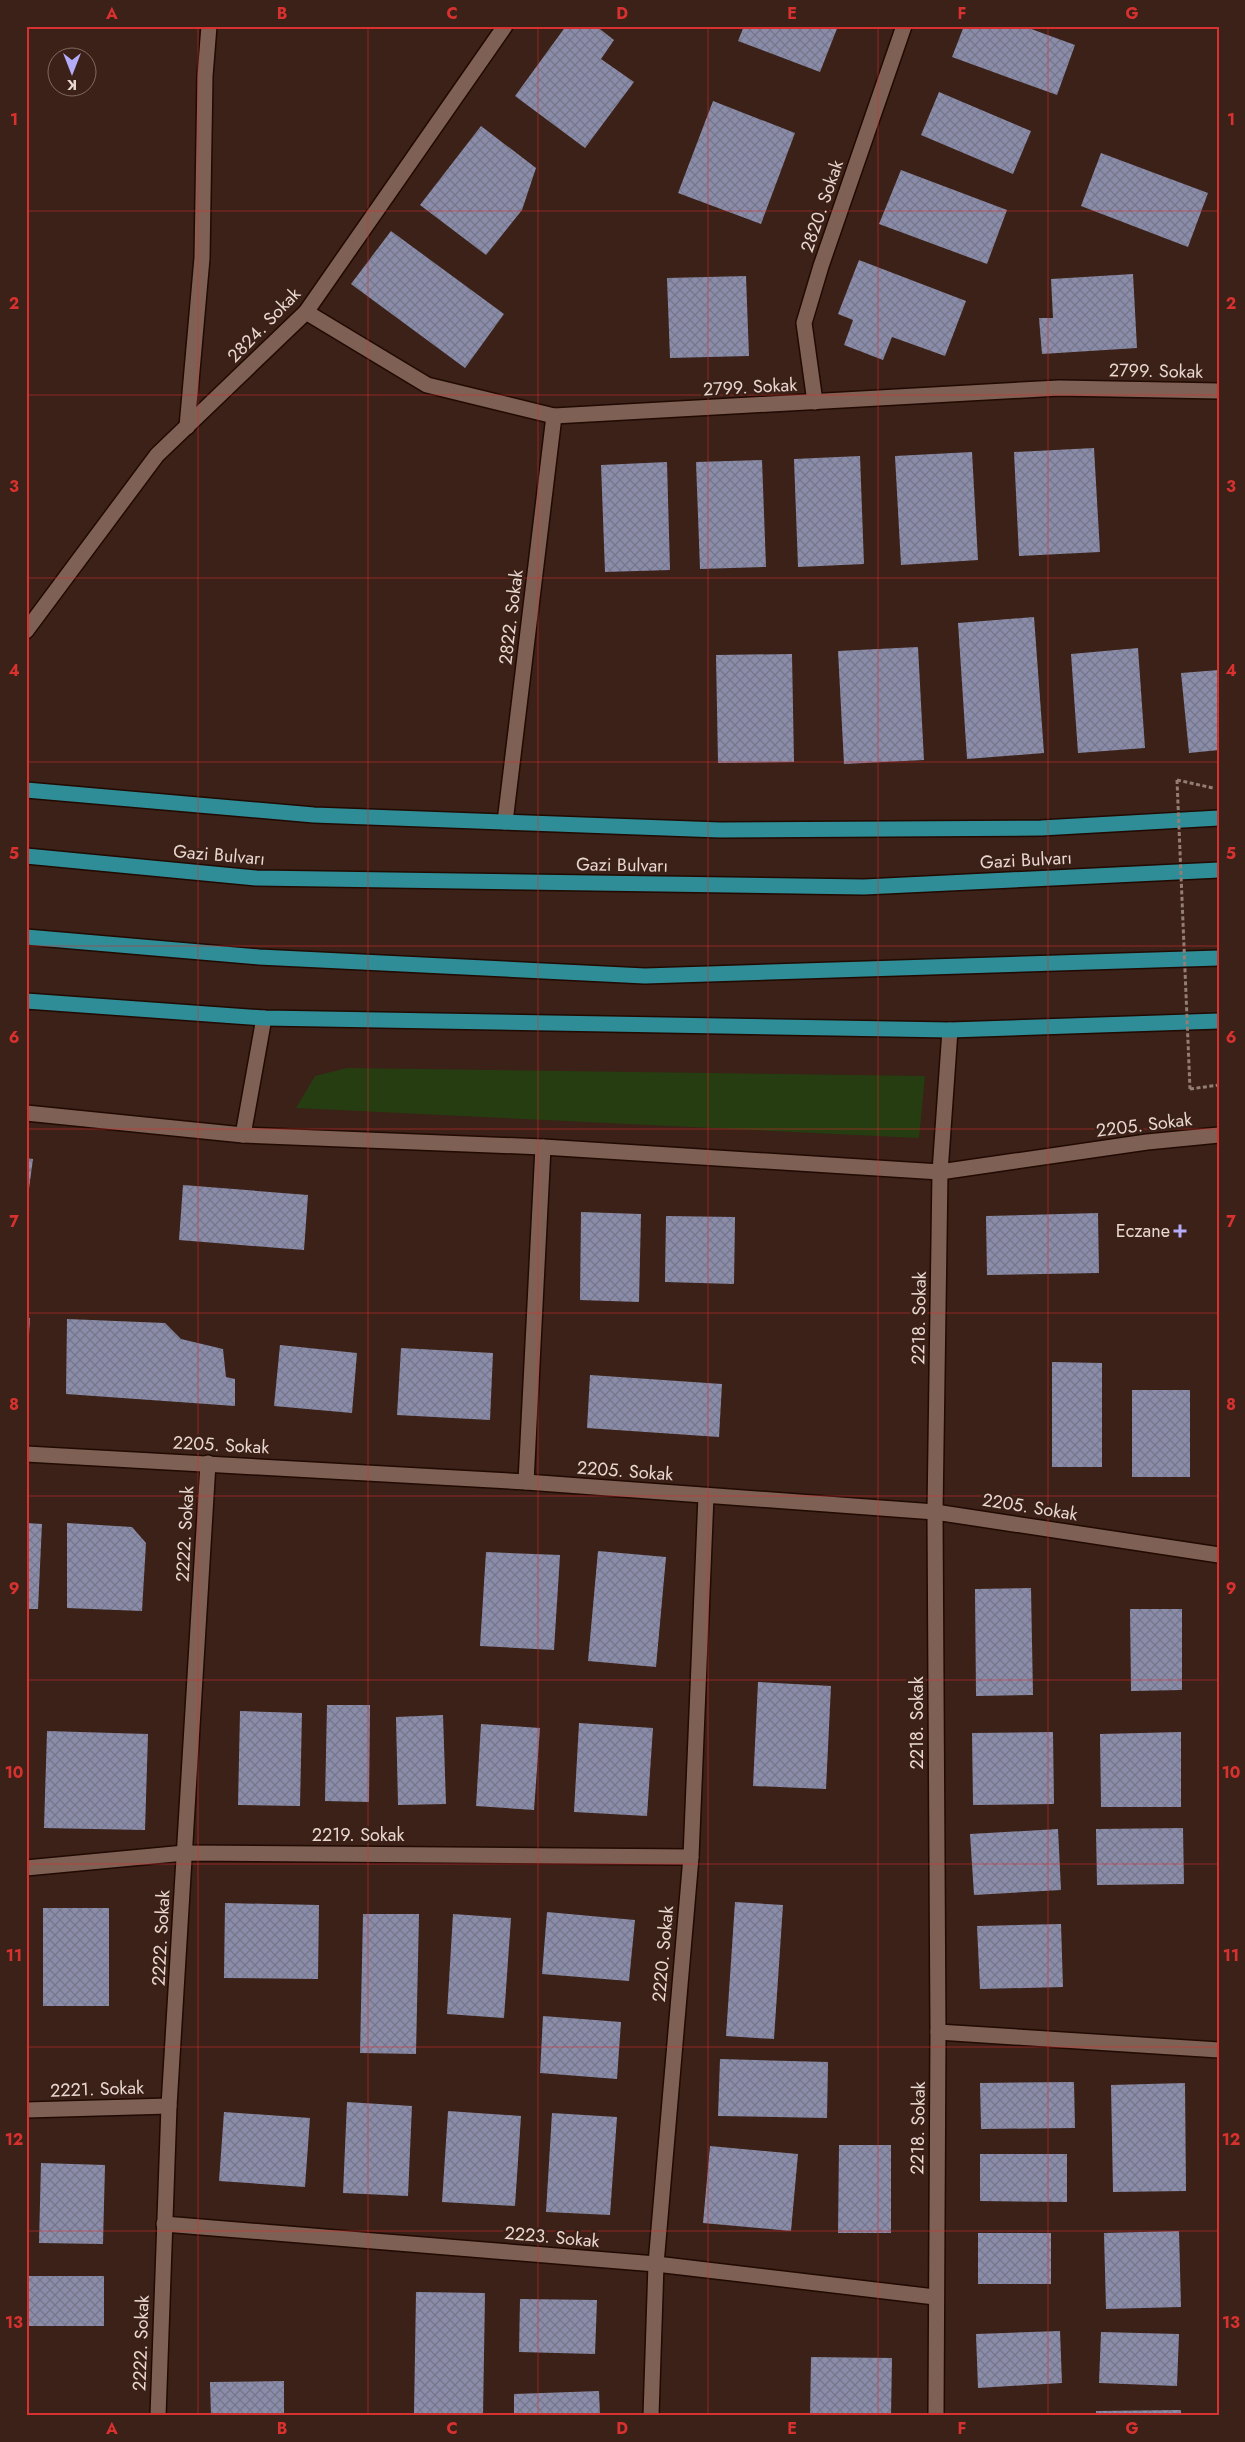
<svg xmlns="http://www.w3.org/2000/svg" width="1245" height="2442" viewBox="0 0 1245 2442" font-family="Jost,sans-serif">
  <style>
    .grass { fill: #263d11 }
    .building { fill: url(#building-cross-hatch) }
    .lines { fill: none; stroke-linecap: round; stroke-linejoin: round }
    .service-casing { stroke: #210a02; stroke-width: 18 }
    .minor-casing { stroke: #210a02; stroke-width: 18 }
    .trunk-casing { stroke: #210a02; stroke-width: 18 }
    .path { stroke: #937d75; stroke-width: 3; stroke-dasharray: 4 2.5; stroke-linecap: butt }
    .service { stroke: #7f6054; stroke-width: 15 }
    .minor { stroke: #7f6054; stroke-width: 15 }
    .trunk { stroke: #2f8d97; stroke-width: 15 }
    .path-bridge { stroke: #937d75; stroke-width: 3; stroke-dasharray: 4 2.5; stroke-linecap: butt }
    .grid { fill: none; stroke: #d73130; stroke-width: 1; stroke-opacity: 0.55 }
    .poi-dot { fill: #b4acf9; stroke: #3b2117; stroke-width: 2 }
    .labels { text-anchor: middle; stroke-width: 5; stroke-linejoin: round; paint-order: stroke }
    .street-label { font-size: 18px; fill: #e9d8d1; stroke: #3b2117 }
    .poi-label { font-size: 18px; fill: #e9d8d1; stroke: #3b2117; text-anchor: end }
    .neatline { fill: none; stroke: #d73130; stroke-width: 2 }
    .grid-label { font-size: 16px; text-anchor: middle; font-weight: bold; fill: #d73130 }
  </style>
  <defs>
    <pattern id="building-cross-hatch" width="8" height="8" patternUnits="userSpaceOnUse" patternTransform="scale(1.25)"><rect width="8" height="8" fill="#8a8caa"/><path d="M0 0l8 8M0 8l8-8" fill="none" stroke="#76768a"/></pattern>
  </defs>
  <rect width="100%" height="100%" fill="#3b2117"/>
  <polygon class="grass" points="347,1068 925,1076 919,1138 296,1108 315,1076"/>
  <g class="building">
    <polygon points="566,26 596,26 614,40 601,59 634,82 585,148 515,96"/>
    <polygon points="744,26 838,26 820,72 738,41"/>
    <polygon points="964,26 1023,26 1075,45 1057,95 952,57"/>
    <polygon points="939,92 1031,131 1013,174 921,135"/>
    <polygon points="713,101 795,133 761,224 678,193"/>
    <polygon points="481,126 536,168 522,210 486,255 420,205"/>
    <polygon points="1101,153 1208,193 1188,247 1081,206"/>
    <polygon points="901,170 1007,210 987,264 879,224"/>
    <polygon points="391,231 504,314 465,368 351,284"/>
    <polygon points="859,260 966,301 945,356 892,337 883,360 844,345 853,320 838,314"/>
    <polygon points="1133,274 1137,348 1042,354 1039,318 1053,318 1051,279"/>
    <polygon points="746,276 749,356 670,358 667,278"/>
    <polygon points="1094,448 1100,552 1019,556 1014,452"/>
    <polygon points="972,452 978,560 901,565 895,456"/>
    <polygon points="860,456 864,564 798,567 794,459"/>
    <polygon points="762,460 766,567 700,569 696,462"/>
    <polygon points="667,462 670,570 605,572 601,465"/>
    <polygon points="1034,617 1044,753 967,759 958,623"/>
    <polygon points="918,647 924,760 844,764 838,651"/>
    <polygon points="1138,648 1145,748 1078,753 1071,654"/>
    <polygon points="792,654 794,762 718,763 716,655"/>
    <polygon points="1219,670 1219,750 1189,753 1181,673"/>
    <polygon points="26,1158 33,1159 27,1203 26,1203"/>
    <polygon points="183,1185 308,1195 304,1250 179,1240"/>
    <polygon points="581,1212 641,1214 639,1302 580,1300"/>
    <polygon points="1098,1213 1099,1273 987,1275 986,1216"/>
    <polygon points="666,1216 735,1217 734,1284 665,1282"/>
    <polygon points="26,1318 30,1318 28,1351 26,1351"/>
    <polygon points="67,1319 165,1323 181,1339 223,1349 226,1377 235,1379 235,1406 66,1394"/>
    <polygon points="280,1345 357,1353 352,1413 274,1406"/>
    <polygon points="401,1348 493,1353 490,1420 397,1415"/>
    <polygon points="1052,1362 1102,1363 1102,1467 1052,1467"/>
    <polygon points="590,1375 722,1384 719,1437 587,1428"/>
    <rect x="1132" y="1390" width="58" height="87"/>
    <polygon points="26,1523 42,1524 38,1609 26,1609"/>
    <polygon points="67,1523 132,1527 146,1543 142,1611 67,1608"/>
    <polygon points="598,1551 666,1557 656,1667 588,1661"/>
    <polygon points="486,1552 560,1555 554,1650 480,1646"/>
    <polygon points="1031,1588 1033,1695 976,1696 975,1589"/>
    <polygon points="1130,1609 1182,1609 1182,1690 1131,1691"/>
    <polygon points="758,1682 831,1686 826,1789 753,1786"/>
    <polygon points="327,1705 370,1705 369,1802 325,1801"/>
    <polygon points="240,1711 302,1713 300,1806 238,1805"/>
    <polygon points="443,1715 446,1804 398,1805 396,1717"/>
    <polygon points="579,1723 653,1728 647,1816 574,1812"/>
    <polygon points="481,1724 540,1728 534,1810 476,1806"/>
    <polygon points="47,1731 148,1734 145,1830 44,1828"/>
    <polygon points="1053,1732 1054,1804 973,1805 972,1733"/>
    <polygon points="1181,1732 1181,1807 1101,1807 1100,1734"/>
    <polygon points="1183,1828 1184,1884 1097,1885 1096,1829"/>
    <polygon points="1058,1829 1061,1890 974,1895 970,1834"/>
    <polygon points="735,1902 783,1905 774,2039 726,2036"/>
    <polygon points="225,1903 319,1905 318,1979 224,1978"/>
    <rect x="43" y="1908" width="66" height="98"/>
    <polygon points="547,1912 635,1920 629,1981 542,1974"/>
    <polygon points="363,1914 419,1914 416,2054 360,2053"/>
    <polygon points="453,1914 511,1918 504,2018 447,2014"/>
    <polygon points="1061,1924 1063,1987 980,1989 977,1926"/>
    <polygon points="543,2016 621,2022 617,2079 540,2073"/>
    <polygon points="720,2059 828,2062 827,2118 718,2116"/>
    <polygon points="1074,2082 1075,2128 981,2129 980,2083"/>
    <polygon points="1185,2083 1186,2191 1113,2192 1111,2085"/>
    <polygon points="347,2102 412,2106 408,2196 343,2193"/>
    <polygon points="448,2111 521,2116 515,2206 442,2202"/>
    <polygon points="224,2112 310,2118 305,2187 219,2181"/>
    <polygon points="552,2113 617,2117 610,2215 546,2212"/>
    <polygon points="839,2145 891,2145 891,2233 838,2233"/>
    <polygon points="710,2146 798,2154 791,2231 703,2223"/>
    <polygon points="980,2154 1067,2154 1067,2202 980,2201"/>
    <polygon points="41,2163 105,2165 103,2244 39,2243"/>
    <polygon points="1179,2231 1181,2307 1106,2309 1104,2233"/>
    <rect x="978" y="2233" width="73" height="51"/>
    <rect x="26" y="2276" width="78" height="50"/>
    <polygon points="416,2292 485,2293 483,2415 414,2415"/>
    <polygon points="520,2299 597,2300 595,2354 519,2352"/>
    <polygon points="1060,2331 1062,2383 978,2388 976,2334"/>
    <polygon points="1101,2332 1179,2334 1177,2386 1099,2383"/>
    <polygon points="811,2357 892,2358 891,2416 810,2416"/>
    <polygon points="284,2381 284,2416 211,2416 210,2382"/>
    <polygon points="599,2391 600,2416 514,2416 514,2394"/>
    <polygon points="1181,2410 1181,2416 1096,2416 1096,2411"/>
  </g>
  <g class="lines">
    <g class="service-casing">
      <polyline id="service" points="187,427 202,258 205,76 209,26"/>
    </g>
    <g class="minor-casing">
      <g id="minor">
        <polyline points="306,312 427,385 554,416 1059,388 1219,391"/>
        <polyline points="815,402 804,323 821,266 904,26"/>
        <polyline points="26,631 157,455 306,312 505,26"/>
        <polyline points="505,822 554,416"/>
        <polyline points="26,1113 243,1135 543,1147 940,1172 1147,1142 1219,1135"/>
        <polyline points="243,1135 264,1018"/>
        <polyline points="26,1454 526,1482 935,1512 1219,1555"/>
        <polyline points="526,1482 543,1147"/>
        <polyline points="26,1868 185,1853 691,1857"/>
        <polyline points="938,2032 1219,2050"/>
        <polyline points="26,2110 169,2106"/>
        <polyline points="164,2224 656,2264 935,2297"/>
        <polyline points="158,2416 169,2106 208,1463"/>
        <polyline points="651,2416 656,2264 691,1857 706,1496"/>
        <polyline points="936,2416 938,2032 935,1512 940,1172 950,1030"/>
      </g>
    </g>
    <g class="trunk-casing">
      <g id="trunk">
        <polyline points="26,790 314,815 720,830 1041,828 1219,818"/>
        <polyline points="26,856 256,878 864,887 1219,870"/>
        <polyline points="26,937 259,957 645,976 1219,958"/>
        <polyline points="26,1001 264,1018 950,1030 1219,1021"/>
      </g>
    </g>
    <g class="path">
      <polyline points="1177,780 1213,788"/>
      <polyline points="1190,1089 1219,1085"/>
    </g>
    <use href="#service" class="service"/>
    <use href="#minor" class="minor"/>
    <use href="#trunk" class="trunk"/>
    <polyline class="path-bridge" points="1177,780 1190,1089"/>
  </g>
  <path class="grid" d="M198,26V2416M368,26V2416M538,26V2416M708,26V2416M878,26V2416M1048,26V2416M26,211H1219M26,395H1219M26,578H1219M26,762H1219M26,946H1219M26,1129H1219M26,1313H1219M26,1496H1219M26,1680H1219M26,1864H1219M26,2047H1219M26,2231H1219"/>
  <path class="poi-dot" d="M1177.5 1223.5h5v5h5v5h-5v5h-5v-5h-5v-5h5z"/>
  <g class="labels">
    <g class="street-label">
      <text transform="translate(822 206) rotate(-71)" y="6">2820. Sokak</text>
      <text transform="translate(264 325) rotate(-46)" y="6">2824. Sokak</text>
      <text transform="translate(1156 371) rotate(1)" y="6">2799. Sokak</text>
      <text transform="translate(750 387) rotate(-3)" y="6">2799. Sokak</text>
      <text transform="translate(511 617) rotate(-83)" y="6">2822. Sokak</text>
      <text transform="translate(219 855) rotate(5)" y="6">Gazi Bulvarı</text>
      <text transform="translate(1026 860) rotate(-3)" y="6">Gazi Bulvarı</text>
      <text transform="translate(622 865) rotate(1)" y="6">Gazi Bulvarı</text>
      <text transform="translate(1144 1125) rotate(-7)" y="6">2205. Sokak</text>
      <text transform="translate(919 1318) rotate(-89)" y="6">2218. Sokak</text>
      <text transform="translate(221 1445) rotate(3)" y="6">2205. Sokak</text>
      <text transform="translate(625 1471) rotate(4)" y="6">2205. Sokak</text>
      <text transform="translate(1030 1507) rotate(9)" y="6">2205. Sokak</text>
      <text transform="translate(185 1534) rotate(-87)" y="6">2222. Sokak</text>
      <text transform="translate(917 1723) rotate(-90)" y="6">2218. Sokak</text>
      <text x="358" y="1841">2219. Sokak</text>
      <text transform="translate(161 1938) rotate(-87)" y="6">2222. Sokak</text>
      <text transform="translate(663 1954) rotate(-85)" y="6">2220. Sokak</text>
      <text transform="translate(97 2089) rotate(-2)" y="6">2221. Sokak</text>
      <text transform="translate(918 2128) rotate(-89)" y="6">2218. Sokak</text>
      <text transform="translate(552 2237) rotate(5)" y="6">2223. Sokak</text>
      <text transform="translate(141 2343) rotate(-88)" y="6">2222. Sokak</text>
    </g>
    <g class="poi-label">
      <text x="1170" y="1237">Eczane</text>
    </g>
  </g>
  <rect width="1245" height="2442" fill="none" stroke="#3b2117" stroke-width="55"/>
  <g transform="translate(72 72) rotate(180)"><circle r="24" fill="#3b2117" stroke="#816a61"/>
  <path d="M0-4L9 19L0 12L-9 19Z" fill="#b4acf9"/>
  <text y="-8" font-size="14" font-weight="bold" text-anchor="middle" fill="#e9d8d1">K</text>
  </g>
  <rect x="28" y="28" width="1190" height="2386" class="neatline"/>
  <g class="grid-label">
    <text x="112" y="19">A</text>
    <text x="282" y="19">B</text>
    <text x="452" y="19">C</text>
    <text x="622" y="19">D</text>
    <text x="792" y="19">E</text>
    <text x="962" y="19">F</text>
    <text x="1132" y="19">G</text>
    <text x="14" y="125">1</text>
    <text x="1231" y="125">1</text>
    <text x="14" y="309">2</text>
    <text x="1231" y="309">2</text>
    <text x="14" y="492">3</text>
    <text x="1231" y="492">3</text>
    <text x="14" y="676">4</text>
    <text x="1231" y="676">4</text>
    <text x="14" y="859">5</text>
    <text x="1231" y="859">5</text>
    <text x="14" y="1043">6</text>
    <text x="1231" y="1043">6</text>
    <text x="14" y="1227">7</text>
    <text x="1231" y="1227">7</text>
    <text x="14" y="1410">8</text>
    <text x="1231" y="1410">8</text>
    <text x="14" y="1594">9</text>
    <text x="1231" y="1594">9</text>
    <text x="14" y="1778">10</text>
    <text x="1231" y="1778">10</text>
    <text x="14" y="1961">11</text>
    <text x="1231" y="1961">11</text>
    <text x="14" y="2145">12</text>
    <text x="1231" y="2145">12</text>
    <text x="14" y="2328">13</text>
    <text x="1231" y="2328">13</text>
    <text x="112" y="2434">A</text>
    <text x="282" y="2434">B</text>
    <text x="452" y="2434">C</text>
    <text x="622" y="2434">D</text>
    <text x="792" y="2434">E</text>
    <text x="962" y="2434">F</text>
    <text x="1132" y="2434">G</text>
  </g>
</svg>
